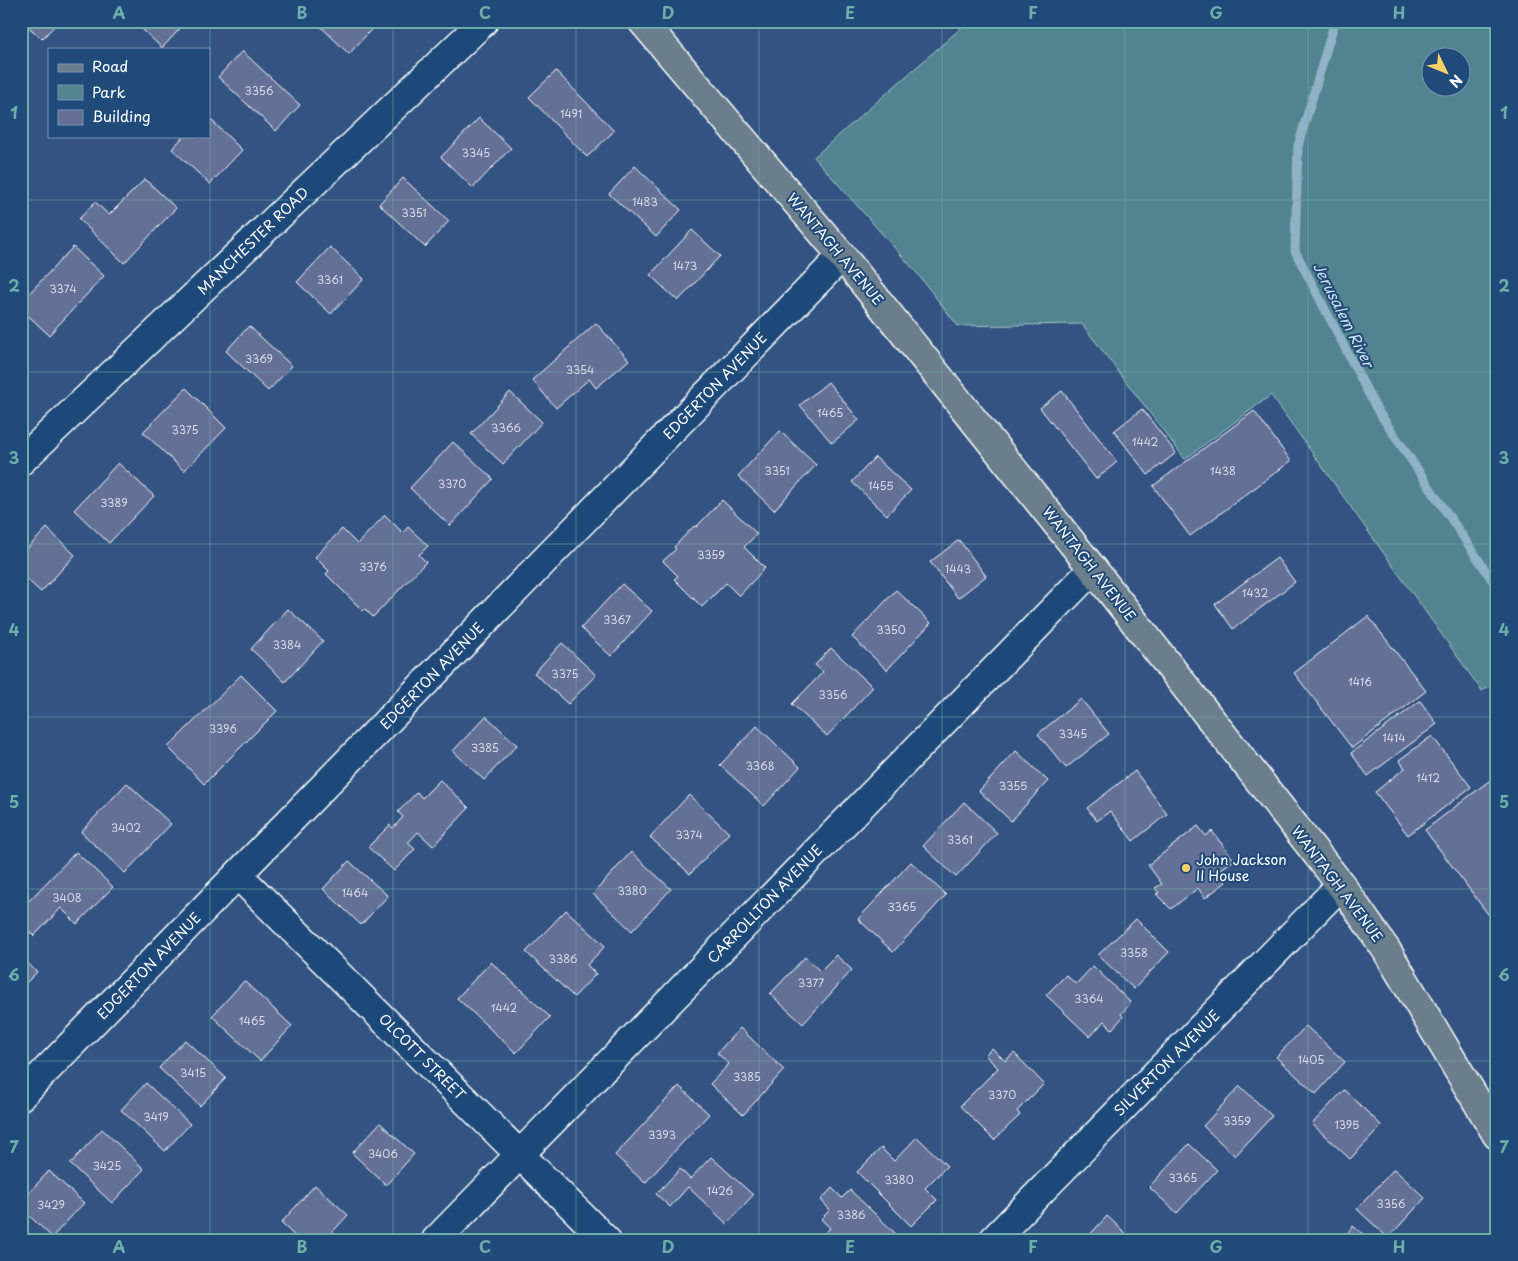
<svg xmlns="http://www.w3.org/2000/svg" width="1518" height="1261" viewBox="0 0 1518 1261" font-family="'Playpen Sans',sans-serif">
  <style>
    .green { fill: #51848f; stroke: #a8c2c7; fill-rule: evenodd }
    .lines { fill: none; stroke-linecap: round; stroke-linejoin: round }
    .stream { stroke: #90b2c6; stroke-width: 9 }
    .building { fill: #656f96; stroke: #fff }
    .minor-casing { stroke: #fff; stroke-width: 31 }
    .major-casing { stroke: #fff; stroke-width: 31 }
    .minor { stroke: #1f4a7a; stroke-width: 28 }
    .major { stroke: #6b7e8b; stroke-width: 28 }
    .grid { fill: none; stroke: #6fada8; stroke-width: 1; stroke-opacity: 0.55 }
    .poi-dot { fill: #ffd166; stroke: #1f4a7a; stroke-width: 2 }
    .labels { text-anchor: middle; stroke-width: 4; stroke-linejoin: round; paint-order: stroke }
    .number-label { font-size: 11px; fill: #d8dbe5 }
    .street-label { font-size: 14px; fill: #fff; stroke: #1f4a7a }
    .poi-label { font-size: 14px; fill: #fff; stroke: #1f4a7a; text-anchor: start }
    .water-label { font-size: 15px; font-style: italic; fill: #d1dfe7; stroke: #1f4a7a }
    .neatline { fill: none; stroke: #6fada8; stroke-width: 2 }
    .grid-label { font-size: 16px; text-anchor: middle; font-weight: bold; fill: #6fada8 }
  </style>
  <rect width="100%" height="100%" fill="#335482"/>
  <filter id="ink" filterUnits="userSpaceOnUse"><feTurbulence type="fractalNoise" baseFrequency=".02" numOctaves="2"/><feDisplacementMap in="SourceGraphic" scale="10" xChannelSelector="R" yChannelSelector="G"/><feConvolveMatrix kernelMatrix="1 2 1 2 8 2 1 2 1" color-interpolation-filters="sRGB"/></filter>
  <g filter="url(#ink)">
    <path class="green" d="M969,21H1497V681L1482,691L1271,395L1185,459L1082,324L958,326L916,272L814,157ZM1430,58H1460V88H1430Z"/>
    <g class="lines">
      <polyline class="stream" points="1335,21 1298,146 1295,251 1376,408 1497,587"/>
    </g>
    <g class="building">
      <polygon points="22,21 59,21 42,39"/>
      <polygon points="147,21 187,21 162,48 141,28"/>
      <polygon points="315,21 379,21 349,54"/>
      <polygon points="242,51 300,105 276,131 218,77"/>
      <polygon points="556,71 614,131 587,157 529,97"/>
      <polygon points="209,118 242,150 210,184 172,149 184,136 209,136"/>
      <polygon points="479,118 511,148 473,188 441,157"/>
      <polygon points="635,166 681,210 656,237 609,194"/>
      <polygon points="403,178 449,221 425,247 379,204"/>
      <polygon points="145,179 176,208 124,263 79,219 95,202 109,215"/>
      <polygon points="692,230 720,256 678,301 650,275"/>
      <polygon points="73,247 104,276 49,335 21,309 21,302"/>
      <polygon points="330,247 364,279 331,314 297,282"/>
      <polygon points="596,323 629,360 596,388 589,379 556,408 532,380"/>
      <polygon points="249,326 292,366 268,391 226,351"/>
      <polygon points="828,382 859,420 832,443 800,405"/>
      <polygon points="186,388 226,428 184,471 143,432"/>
      <polygon points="1062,391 1117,462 1096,479 1040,408"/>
      <polygon points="510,392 542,422 503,464 471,434"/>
      <polygon points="1142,409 1176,453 1148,475 1114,431"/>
      <polygon points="1254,411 1291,461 1190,536 1153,486"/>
      <polygon points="780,431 816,465 774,510 738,476"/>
      <polygon points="453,442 493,479 450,526 410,488"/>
      <polygon points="875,457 911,490 887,515 852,482"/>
      <polygon points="118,463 154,496 109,543 74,510"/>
      <polygon points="722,500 757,534 744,547 765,568 739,596 726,583 702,607 674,579 678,576 663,561 676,549 674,547 694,526 696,527"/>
      <polygon points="385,515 403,533 408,527 428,546 419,555 426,562 373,617 365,609 363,611 326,574 329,571 315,557 342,529 357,544"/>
      <polygon points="47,528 75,555 41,592 21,574 21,555"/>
      <polygon points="959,540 986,576 958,598 930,562"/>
      <polygon points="1277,558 1295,582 1233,629 1215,604"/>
      <polygon points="622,584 652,611 611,656 581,628"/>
      <polygon points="896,590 931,623 887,670 852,637"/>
      <polygon points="288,609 323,641 285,682 251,649"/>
      <polygon points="1368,616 1426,691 1352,748 1294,673"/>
      <polygon points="562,643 596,675 568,704 534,673"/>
      <polygon points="831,648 873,687 827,736 792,704 823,672 815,665"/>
      <polygon points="241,675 277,711 204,784 168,747"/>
      <polygon points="1081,699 1109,734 1066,768 1038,734"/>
      <polygon points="1420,701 1437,724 1368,776 1351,753"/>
      <polygon points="486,716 517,745 484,780 453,751"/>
      <polygon points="757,726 800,767 764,806 720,765"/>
      <polygon points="1432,736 1471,787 1408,835 1375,792 1405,768 1399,760"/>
      <polygon points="1016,751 1048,781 1011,821 979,791"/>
      <polygon points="1135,771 1167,814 1133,841 1110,811 1097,821 1087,808"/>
      <polygon points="440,780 469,808 433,846 418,832 408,843 415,849 394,871 368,847 390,825 393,828 403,817 398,812 417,792 422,798"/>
      <polygon points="1489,781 1497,791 1497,926 1425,830"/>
      <polygon points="127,783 171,824 125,873 81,832"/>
      <polygon points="689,795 729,833 690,874 650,837"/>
      <polygon points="964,802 997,833 956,877 923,846"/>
      <polygon points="1198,826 1206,836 1212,831 1234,860 1217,872 1226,882 1205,898 1198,888 1171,909 1156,894 1159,893 1155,888 1162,884 1148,865"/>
      <polygon points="76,852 113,887 77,924 61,908 34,936 21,924 21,909"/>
      <polygon points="631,852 671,889 632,931 593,894"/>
      <polygon points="349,861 388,896 361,925 323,889"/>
      <polygon points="911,862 946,895 893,952 858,919"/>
      <polygon points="566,910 605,946 587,965 596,974 574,997 526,952"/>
      <polygon points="1136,919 1169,952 1134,989 1098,955"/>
      <polygon points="836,955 852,970 803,1024 770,994 805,957 820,971"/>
      <polygon points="21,957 37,972 21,988"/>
      <polygon points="491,962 550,1017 516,1053 457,998"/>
      <polygon points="1093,966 1131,1003 1121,1014 1123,1017 1112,1029 1104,1021 1090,1037 1046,995 1066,975 1076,984"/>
      <polygon points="244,981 292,1026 260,1061 212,1016"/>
      <polygon points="1306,1026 1345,1062 1316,1094 1276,1057"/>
      <polygon points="740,1028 784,1070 743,1115 710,1084 729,1064 717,1053"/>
      <polygon points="185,1040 226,1078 200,1106 159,1068"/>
      <polygon points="992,1048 1005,1061 1014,1053 1044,1084 1017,1111 1020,1115 994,1140 960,1106 998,1068 985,1055"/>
      <polygon points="146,1083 190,1124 165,1151 121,1110"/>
      <polygon points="679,1086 709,1114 645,1183 615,1155"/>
      <polygon points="1240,1086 1272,1116 1235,1156 1203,1126"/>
      <polygon points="1344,1090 1382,1126 1350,1159 1312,1124"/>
      <polygon points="380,1123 414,1154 386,1185 352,1153"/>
      <polygon points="102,1129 144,1169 112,1203 70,1164"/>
      <polygon points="917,1137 947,1166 925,1188 937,1200 911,1226 857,1172 881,1148 894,1161"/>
      <polygon points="1189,1144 1217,1170 1177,1213 1149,1187"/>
      <polygon points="711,1157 753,1195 727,1224 688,1187 670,1207 656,1194 680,1169 690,1179"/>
      <polygon points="1394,1169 1425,1198 1388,1238 1357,1209"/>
      <polygon points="49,1171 84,1203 52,1237 21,1208 21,1201"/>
      <polygon points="315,1185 348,1215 325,1240 299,1240 281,1223"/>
      <polygon points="832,1188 842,1198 850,1190 899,1237 899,1240 818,1240 830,1228 821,1219 830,1210 821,1200"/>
      <polygon points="1107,1216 1133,1240 1085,1240"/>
      <polygon points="1353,1226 1370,1240 1342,1240"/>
    </g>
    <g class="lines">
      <g class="minor-casing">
        <g id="minor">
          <polyline points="21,461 484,21"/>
          <polyline points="238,875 606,1240"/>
          <polyline points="21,1096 842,256"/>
          <polyline points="436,1240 1093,569"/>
          <polyline points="993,1240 1341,885"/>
        </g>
      </g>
      <g class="major-casing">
        <polyline id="major" points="642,21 842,256 1093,569 1341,885 1387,951 1497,1135"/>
      </g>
      <use href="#minor" class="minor"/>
      <use href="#major" class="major"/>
    </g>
  </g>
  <path class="grid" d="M210,21V1240M393,21V1240M576,21V1240M759,21V1240M942,21V1240M1125,21V1240M1308,21V1240M21,200H1497M21,372H1497M21,544H1497M21,717H1497M21,889H1497M21,1061H1497"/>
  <circle class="poi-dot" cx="1186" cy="868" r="5"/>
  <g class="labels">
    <g class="number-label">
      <text x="259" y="95">3356</text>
      <text x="571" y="118">1491</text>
      <text x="476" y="157">3345</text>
      <text x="645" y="206">1483</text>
      <text x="414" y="217">3351</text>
      <text x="685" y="270">1473</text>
      <text x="330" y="284">3361</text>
      <text x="63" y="293">3374</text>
      <text x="259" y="363">3369</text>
      <text x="580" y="374">3354</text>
      <text x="830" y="417">1465</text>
      <text x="506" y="432">3366</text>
      <text x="185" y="434">3375</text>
      <text x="1145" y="446">1442</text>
      <text x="777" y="475">3351</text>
      <text x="1223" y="475">1438</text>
      <text x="452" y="488">3370</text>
      <text x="881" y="490">1455</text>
      <text x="114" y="507">3389</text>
      <text x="711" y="559">3359</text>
      <text x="373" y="571">3376</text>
      <text x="958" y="573">1443</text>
      <text x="1255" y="597">1432</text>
      <text x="617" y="624">3367</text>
      <text x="891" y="634">3350</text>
      <text x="287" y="649">3384</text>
      <text x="565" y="678">3375</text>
      <text x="1360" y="686">1416</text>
      <text x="833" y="699">3356</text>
      <text x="223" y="733">3396</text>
      <text x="1073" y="738">3345</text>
      <text x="1394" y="742">1414</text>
      <text x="485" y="752">3385</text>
      <text x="760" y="770">3368</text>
      <text x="1428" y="782">1412</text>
      <text x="1013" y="790">3355</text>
      <text x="126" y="832">3402</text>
      <text x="689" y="839">3374</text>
      <text x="960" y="844">3361</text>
      <text x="632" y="895">3380</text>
      <text x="355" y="897">1464</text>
      <text x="67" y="902">3408</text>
      <text x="902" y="911">3365</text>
      <text x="1134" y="957">3358</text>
      <text x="563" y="963">3386</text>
      <text x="811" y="987">3377</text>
      <text x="1089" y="1003">3364</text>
      <text x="504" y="1012">1442</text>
      <text x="252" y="1025">1465</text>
      <text x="1311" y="1064">1405</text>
      <text x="193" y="1077">3415</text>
      <text x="747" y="1081">3385</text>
      <text x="1002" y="1099">3370</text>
      <text x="156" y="1121">3419</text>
      <text x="1237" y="1125">3359</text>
      <text x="1347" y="1129">1395</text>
      <text x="662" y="1139">3393</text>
      <text x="383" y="1158">3406</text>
      <text x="107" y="1170">3425</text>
      <text x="1183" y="1182">3365</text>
      <text x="899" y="1184">3380</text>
      <text x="720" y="1195">1426</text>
      <text x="1391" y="1208">3356</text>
      <text x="51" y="1209">3429</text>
      <text x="851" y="1219">3386</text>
    </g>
    <g class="street-label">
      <text transform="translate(253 241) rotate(-44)" y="5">MANCHESTER ROAD</text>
      <text transform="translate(835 249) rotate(50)" y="5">WANTAGH AVENUE</text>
      <text transform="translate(715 386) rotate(-46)" y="5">EDGERTON AVENUE</text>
      <text transform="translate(1089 564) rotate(52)" y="5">WANTAGH AVENUE</text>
      <text transform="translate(432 676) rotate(-46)" y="5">EDGERTON AVENUE</text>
      <text transform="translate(1337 884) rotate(53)" y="5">WANTAGH AVENUE</text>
      <text transform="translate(765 904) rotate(-46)" y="5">CARROLLTON AVENUE</text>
      <text transform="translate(149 966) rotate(-46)" y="5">EDGERTON AVENUE</text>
      <text transform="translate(422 1057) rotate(45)" y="5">OLCOTT STREET</text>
      <text transform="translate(1167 1063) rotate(-45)" y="5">SILVERTON AVENUE</text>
    </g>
    <g class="poi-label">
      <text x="1196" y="865">John Jackson<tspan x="1196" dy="16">II House</tspan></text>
    </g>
    <g class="water-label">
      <text transform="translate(1343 315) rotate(63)" y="5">Jerusalem River</text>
    </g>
  </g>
  <rect width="1518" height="1261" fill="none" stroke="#1f4a7a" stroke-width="55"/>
  <rect x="48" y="48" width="162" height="90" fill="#1f4a7a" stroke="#7992af"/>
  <rect x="58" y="64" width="25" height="8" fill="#6b7e8b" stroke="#7992af"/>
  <text x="92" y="72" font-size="15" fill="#ffffff">Road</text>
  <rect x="58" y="85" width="25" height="15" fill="#51848f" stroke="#7992af"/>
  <text x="92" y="98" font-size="15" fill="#ffffff">Park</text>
  <rect x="58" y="110" width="25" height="15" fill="#656f96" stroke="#7992af"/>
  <text x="92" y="122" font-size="15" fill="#ffffff">Building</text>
  <g transform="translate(1446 72) rotate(133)"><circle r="24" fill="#1f4a7a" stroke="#7992af"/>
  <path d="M0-4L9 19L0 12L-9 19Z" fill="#ffd166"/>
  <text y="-8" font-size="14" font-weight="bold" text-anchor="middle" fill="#ffffff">N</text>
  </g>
  <rect x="28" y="28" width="1462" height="1206" class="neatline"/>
  <g class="grid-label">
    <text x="119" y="19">A</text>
    <text x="302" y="19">B</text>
    <text x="485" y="19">C</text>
    <text x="668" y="19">D</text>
    <text x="850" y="19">E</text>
    <text x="1033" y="19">F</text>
    <text x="1216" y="19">G</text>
    <text x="1399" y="19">H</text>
    <text x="14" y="119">1</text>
    <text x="1504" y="119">1</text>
    <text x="14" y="292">2</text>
    <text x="1504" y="292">2</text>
    <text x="14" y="464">3</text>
    <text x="1504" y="464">3</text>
    <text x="14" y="636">4</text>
    <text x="1504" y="636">4</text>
    <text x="14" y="808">5</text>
    <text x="1504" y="808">5</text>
    <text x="14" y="981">6</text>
    <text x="1504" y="981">6</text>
    <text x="14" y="1153">7</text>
    <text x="1504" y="1153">7</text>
    <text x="119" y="1253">A</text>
    <text x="302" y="1253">B</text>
    <text x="485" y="1253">C</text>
    <text x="668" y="1253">D</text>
    <text x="850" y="1253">E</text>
    <text x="1033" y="1253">F</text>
    <text x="1216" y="1253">G</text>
    <text x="1399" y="1253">H</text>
  </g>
</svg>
